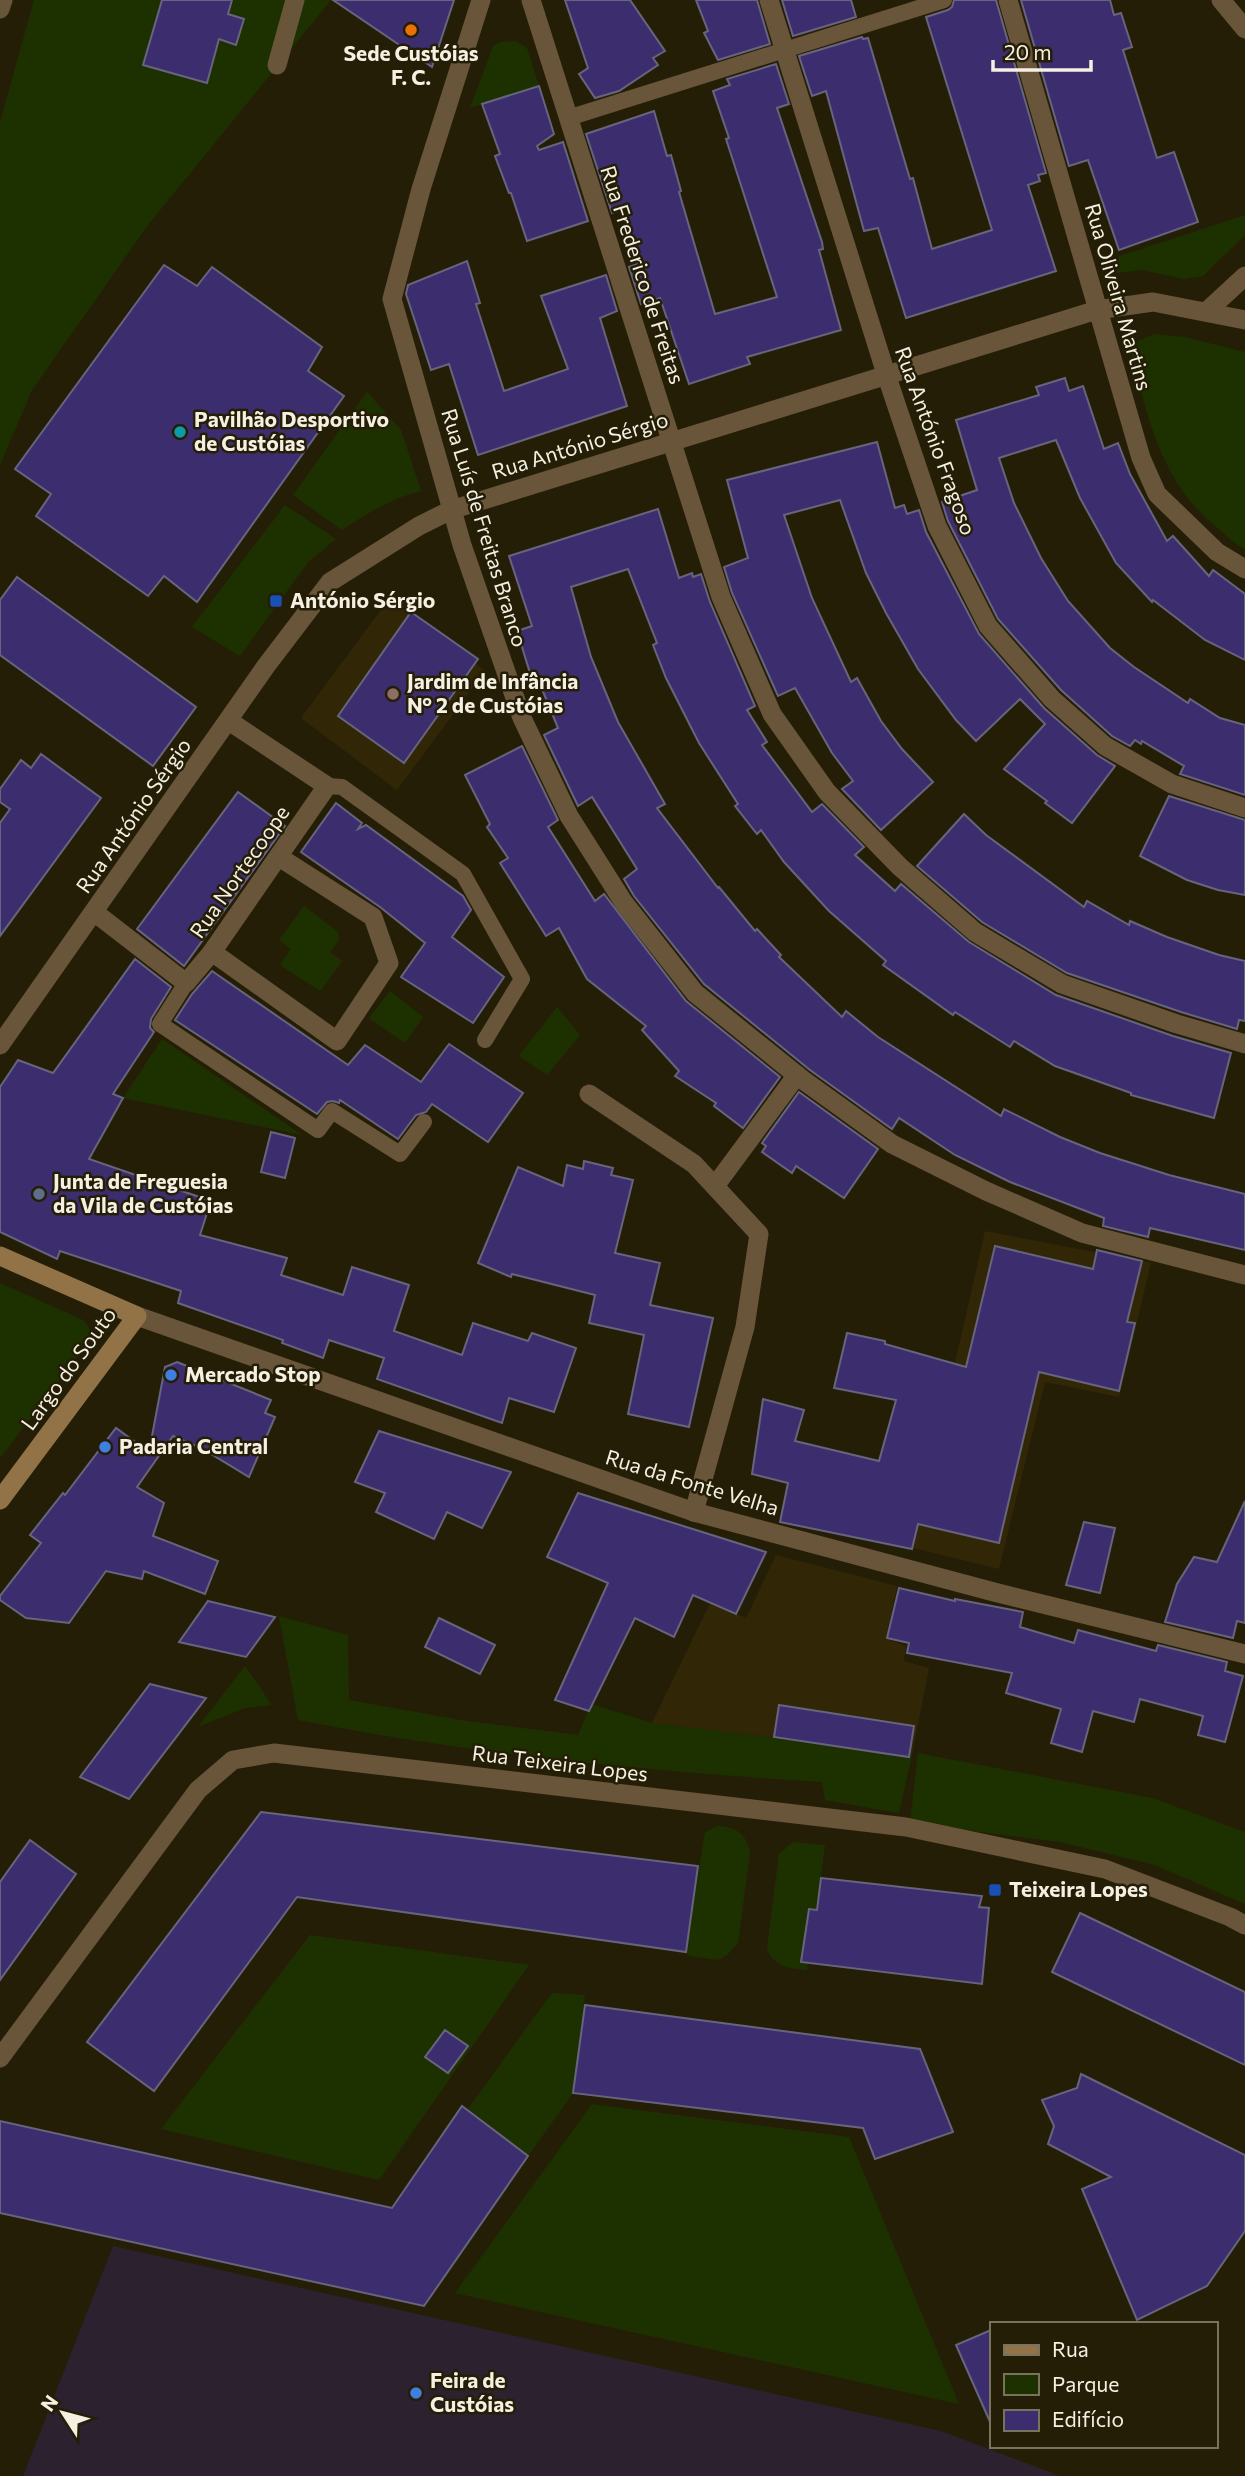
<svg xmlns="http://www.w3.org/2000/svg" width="1245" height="2476" viewBox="0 0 1245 2476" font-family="Commissioner,sans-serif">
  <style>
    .commercial { fill: #2c212f }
    .built { fill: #312707 }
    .green { fill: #1d3100 }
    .building { fill: #3c2e6e; stroke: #67647d; stroke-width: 2 }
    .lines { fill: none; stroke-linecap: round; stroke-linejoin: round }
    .service { stroke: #68553a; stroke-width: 16 }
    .minor { stroke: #68553a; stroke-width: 19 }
    .tertiary { stroke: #68553a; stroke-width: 19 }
    .secondary { stroke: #917347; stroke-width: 19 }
    .food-dot { fill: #e8710a; stroke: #251e07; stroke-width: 2.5 }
    .culture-dot { fill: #0f9aa8; stroke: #251e07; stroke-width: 2.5 }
    .transit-dot { fill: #1a4fb4; stroke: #251e07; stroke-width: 2.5 }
    .education-dot { fill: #8d6e63; stroke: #251e07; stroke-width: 2.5 }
    .service-dot { fill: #5c6f8a; stroke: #251e07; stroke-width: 2.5 }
    .shop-dot { fill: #3f7fe0; stroke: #251e07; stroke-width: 2.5 }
    .labels { text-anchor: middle; stroke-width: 5; stroke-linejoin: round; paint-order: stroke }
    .poi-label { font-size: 21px; font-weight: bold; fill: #f5f0e2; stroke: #251e07; text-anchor: start }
    .street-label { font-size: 21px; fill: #f5f0e2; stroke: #251e07 }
  </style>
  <rect width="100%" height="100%" fill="#251e07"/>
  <polygon class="commercial" points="113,2246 941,2431 1060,2476 23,2476"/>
  <g class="built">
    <polygon points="389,599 485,671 397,790 301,718"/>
    <polygon points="985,1231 1151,1263 1119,1397 1045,1382 999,1569 913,1548"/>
    <polygon points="776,1555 897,1586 886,1639 906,1646 904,1661 929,1668 912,1755 652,1723 710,1603 746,1618"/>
  </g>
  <g class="green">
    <polygon points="34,0 331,0 148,225 32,390 0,465 0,122"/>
    <polygon points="515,41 527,48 539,86 470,108 493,46 500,42"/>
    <polygon points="1245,215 1245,235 1203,276 1185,279 1141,270 1117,273 1111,259"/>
    <path d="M1154,334L1184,337L1245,352V549C1234,544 1225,534 1215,526C1157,477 1148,414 1129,345Z"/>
    <path d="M367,392L401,430L421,491C393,498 367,513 342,530L293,495Z"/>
    <polygon points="285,505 336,539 308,562 240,656 192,627"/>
    <polygon points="304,906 338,932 339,941 330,952 342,961 320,991 280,965 291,949 279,940"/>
    <polygon points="390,991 423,1017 405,1043 369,1018"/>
    <polygon points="557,1007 580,1035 547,1075 519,1056"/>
    <polygon points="162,1039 302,1135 123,1098"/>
    <path d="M0,1283L81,1319C90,1326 92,1333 87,1344L0,1458Z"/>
    <path d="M279,1616L348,1635L349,1700L466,1721L578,1735L591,1704L652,1723L912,1755L899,1813L825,1800L822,1782C645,1771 471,1754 298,1720Z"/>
    <polygon points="245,1666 272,1705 245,1708 198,1727"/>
    <polygon points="918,1753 1152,1798 1245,1832 1245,1904 1155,1865 1060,1842 910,1823"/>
    <path d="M718,1826C737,1827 746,1834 750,1852L738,1943L727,1955L718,1960L689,1956L686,1952L705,1832Z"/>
    <path d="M793,1842L825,1845L817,1910L809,1909L801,1961L808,1963L807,1970C789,1968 773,1967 767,1948L779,1854Z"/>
    <polygon points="310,1935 529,1965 379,2180 161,2129"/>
    <polygon points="552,1993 585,1995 573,2093 528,2156 467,2110"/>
    <polygon points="592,2104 849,2137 959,2404 455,2293"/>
  </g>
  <g class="building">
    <polygon points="162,0 232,0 228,14 244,19 236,45 219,39 207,83 143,65"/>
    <polygon points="333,0 454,0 432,67"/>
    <polygon points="565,0 630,0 665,51 653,58 658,65 619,91 595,98 579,74 588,68"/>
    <polygon points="696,0 757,0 770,44 718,60 704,33 708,31"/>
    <polygon points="782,0 851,0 856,17 793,36"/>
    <polygon points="954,0 996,0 1046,173 1038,175 1040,181 1028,185 1056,271 906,318 878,228 864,231 826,91 812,96 799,56 862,37 863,39 868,38 910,179 913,178 932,249 992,230 926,17 948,10 952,7"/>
    <polygon points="1021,0 1110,0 1114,15 1121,13 1132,47 1123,50 1157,158 1174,152 1198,222 1119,250 1088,160 1069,166"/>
    <polygon points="776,64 789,104 777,108 822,242 823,249 819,250 841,330 747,357 750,364 689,384 660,298 641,304 629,267 638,264 622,210 612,213 586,134 654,111 667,156 671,155 681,191 679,192 715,314 777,297 726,139 729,138 713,91 730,85 727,79"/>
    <polygon points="539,86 554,134 537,146 539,150 563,142 588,221 527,241 511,193 509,193 495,156 500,154 482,104"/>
    <polygon points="467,261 480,303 476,304 504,391 568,369 541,296 606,275 617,311 600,318 627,406 478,455 449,364 431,370 406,294 408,285"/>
    <polygon points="164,265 197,286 212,267 322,347 308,371 344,396 197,602 164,576 148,596 36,516 51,494 15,469"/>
    <polygon points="1065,378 1069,391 1083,386 1104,449 1118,443 1130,474 1167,541 1173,536 1209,576 1213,570 1245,594 1245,660 1205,640 1153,600 1152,602 1116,563 1080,498 1056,440 999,458 1014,503 1041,558 1068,601 1110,648 1134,667 1188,703 1190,699 1220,718 1245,725 1245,795 1180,774 1184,766 1142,741 1141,744 1135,740 1130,746 1112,736 1061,690 998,619 948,521 942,502 977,490 956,420 1039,395 1036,387"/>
    <polygon points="877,442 895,508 904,505 907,514 919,510 926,532 979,634 1044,708 1097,755 1115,766 1072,823 1045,803 1047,801 1004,769 1045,724 1020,699 976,741 956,720 918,669 886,613 866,573 840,500 784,515 812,598 851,682 857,678 881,721 902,749 933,782 881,830 842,789 853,781 832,753 795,688 778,696 732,593 724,567 748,558 727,480"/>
    <polygon points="658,509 679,578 692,573 693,577 701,574 710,602 755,706 747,710 767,742 762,745 812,812 822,804 864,847 855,855 895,891 901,884 969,942 1056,995 1173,1036 1231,1053 1214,1118 1131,1095 1131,1093 1055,1066 1014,1041 1010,1047 955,1012 953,1015 883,965 886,961 829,911 784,862 761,830 757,834 735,806 738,804 699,743 666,678 653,645 657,643 628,569 571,587 591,657 618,722 665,804 657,808 718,888 719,887 755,931 757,929 781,955 779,957 842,1017 846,1011 878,1037 1001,1116 1004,1109 1060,1137 1100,1153 1169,1175 1245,1194 1245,1250 1150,1228 1148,1237 1103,1226 1104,1218 1010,1182 955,1155 899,1118 892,1129 810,1070 704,984 634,896 624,879 637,869 592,797 578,806 544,735 558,728 535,672 530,673 517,631 532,626 509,556"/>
    <polygon points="17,577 196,707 153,766 0,655 0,600"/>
    <polygon points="411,612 478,659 404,763 338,716"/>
    <polygon points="522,746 558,820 548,827 595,901 604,894 686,1001 780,1077 743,1128 714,1106 716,1103 675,1076 679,1071 642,1030 646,1026 587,979 559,928 546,936 500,863 508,858 487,827 490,824 465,775"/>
    <polygon points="41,754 101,798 0,936 0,823 10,809 0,802 0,789 21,760 31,768"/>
    <polygon points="238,792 285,826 184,966 137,929"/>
    <polygon points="1169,796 1245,820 1245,895 1218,890 1187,880 1140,856"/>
    <polygon points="336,803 362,823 358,829 366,825 463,896 471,910 452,937 504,977 473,1023 401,977 425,943 380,907 301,852"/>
    <polygon points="964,814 986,835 1084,907 1087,901 1129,925 1130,921 1167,937 1219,955 1245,961 1245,1021 1239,1020 1237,1029 1181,1012 1067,973 982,922 917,866"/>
    <polygon points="135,959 171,987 151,1019 150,1028 154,1032 113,1094 123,1098 89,1159 211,1201 200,1235 287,1258 281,1275 343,1295 352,1267 409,1285 394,1331 462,1355 473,1323 528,1341 532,1333 576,1348 554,1412 509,1398 502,1423 377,1379 384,1358 329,1340 323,1358 282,1343 283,1340 178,1303 181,1291 60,1251 57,1259 0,1232 0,1087 18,1060 53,1073"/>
    <polygon points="212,971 348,1065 365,1045 421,1082 449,1044 523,1093 488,1142 432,1104 426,1112 416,1115 398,1139 340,1100 339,1103 333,1101 327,1102 317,1114 175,1020 192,994"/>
    <polygon points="799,1092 878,1149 844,1198 796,1166 792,1173 762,1152 766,1146 762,1143"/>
    <polygon points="271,1132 295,1138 285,1178 261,1172"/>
    <polygon points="584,1161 613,1168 611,1175 633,1180 615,1253 660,1263 650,1305 713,1318 689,1427 628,1414 644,1335 589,1323 595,1295 512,1274 511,1277 478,1263 518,1167 563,1186 567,1165 583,1169"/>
    <polygon points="995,1246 1093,1269 1097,1250 1142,1261 1127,1322 1135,1323 1119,1391 1039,1372 999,1543 918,1524 912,1549 780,1522 788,1483 752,1474 763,1399 804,1410 795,1441 879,1461 896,1400 834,1388 847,1333 885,1341 885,1344 966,1367"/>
    <polygon points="177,1362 271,1400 265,1413 275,1417 249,1477 201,1448 173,1436 137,1487 164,1503 153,1536 218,1561 205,1594 144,1571 142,1579 106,1571 69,1623 26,1618 0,1600 0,1596 41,1543 30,1535 63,1493 65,1495 116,1428 149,1452 165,1367"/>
    <polygon points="379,1431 511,1472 482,1528 447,1512 434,1539 376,1512 385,1493 355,1482"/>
    <polygon points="578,1493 766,1552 736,1614 693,1595 674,1637 635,1618 589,1711 555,1700 608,1583 547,1557"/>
    <polygon points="1245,1501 1245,1623 1237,1621 1233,1638 1165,1622 1177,1584 1194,1557 1217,1562"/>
    <polygon points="1084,1522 1115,1528 1100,1593 1066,1585"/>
    <polygon points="899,1588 955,1601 955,1599 1023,1612 1020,1627 1074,1643 1078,1630 1156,1651 1158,1645 1227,1662 1225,1671 1243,1676 1225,1742 1198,1735 1203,1716 1140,1699 1134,1722 1093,1711 1082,1752 1051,1743 1061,1709 1006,1693 1012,1673 907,1653 909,1643 887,1638"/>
    <polygon points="208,1601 275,1617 246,1657 179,1642"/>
    <polygon points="439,1618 495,1645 480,1674 425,1647"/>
    <polygon points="150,1684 206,1698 129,1799 80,1777"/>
    <polygon points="779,1705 914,1726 909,1757 774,1737"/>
    <polygon points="261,1812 698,1866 686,1952 297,1897 154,2091 87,2042"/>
    <polygon points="30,1840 76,1874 0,1980 0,1882"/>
    <polygon points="821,1878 982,1896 979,1907 989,1908 982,1984 801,1962 809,1909 817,1910"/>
    <polygon points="1080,1913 1245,1992 1245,2065 1052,1972"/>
    <polygon points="585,2005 920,2049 953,2132 875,2159 863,2128 573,2093"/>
    <polygon points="445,2030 468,2046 448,2073 425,2057"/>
    <polygon points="1081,2074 1245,2155 1245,2231 1207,2286 1137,2320 1082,2189 1111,2177 1048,2144 1054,2126 1042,2100 1077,2088"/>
    <polygon points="462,2106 528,2156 424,2306 0,2213 0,2121 392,2208"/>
    <polygon points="991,2330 991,2424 956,2345"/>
  </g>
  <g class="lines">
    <g class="service">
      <polyline points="568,118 944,0"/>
      <polyline points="327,786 342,787 463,874 522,979 485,1040"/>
      <polyline points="186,983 160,1024 318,1130 332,1111 400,1154 424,1122"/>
    </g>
    <g class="minor">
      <polyline points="481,0 421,189 392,299 462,545 522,718 569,816 624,903 695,993 803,1080 892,1144 986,1191 1082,1233 1245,1275"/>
      <polyline points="531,0 721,597 772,714 827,792 900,867 975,932 1062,984 1177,1024 1245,1044"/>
      <polyline points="769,0 886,374 937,526 988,626 1052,699 1105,746 1172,784 1245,808"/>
      <polyline points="1008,0 1141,458 1157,494 1217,552 1245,569"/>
      <polyline points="1221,0 1245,29"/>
      <polyline points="277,65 295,0"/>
      <polyline points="1206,312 1245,276"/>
      <polyline points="94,912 186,983 212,952 327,786 229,721"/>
      <polyline points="212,952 337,1041 389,963 373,917 279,857"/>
      <polyline points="0,1045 266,666 330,582 419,526 451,510 1097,310 1153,302 1245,320"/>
      <polyline points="589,1094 694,1164 759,1234 745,1327 694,1512"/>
      <polyline points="715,1186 797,1075"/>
    </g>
    <g class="tertiary">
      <polyline points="0,9 3,0"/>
      <polyline points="137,1316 694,1512 994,1592 1245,1654"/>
      <polyline points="0,2058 198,1790 233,1760 274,1753 906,1827 1105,1869 1230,1917 1245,1925"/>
    </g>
    <polyline class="secondary" points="0,1256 137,1316 0,1500"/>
  </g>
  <circle class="food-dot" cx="411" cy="30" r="7"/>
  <circle class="culture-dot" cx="180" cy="432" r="7"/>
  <g class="transit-dot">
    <rect x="269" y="594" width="14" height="14" rx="3.5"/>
    <rect x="988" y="1883" width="14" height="14" rx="3.5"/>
  </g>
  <circle class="education-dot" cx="393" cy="694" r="7"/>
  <circle class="service-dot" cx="39" cy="1194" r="7"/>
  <g class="shop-dot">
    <circle cx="171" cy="1375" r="7"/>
    <circle cx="105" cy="1447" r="7"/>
    <circle cx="416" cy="2393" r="7"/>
  </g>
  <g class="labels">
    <g class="poi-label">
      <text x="411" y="61" text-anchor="middle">Sede Custóias<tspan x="411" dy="24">F. C.</tspan></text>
      <text x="194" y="427">Pavilhão Desportivo<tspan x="194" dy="24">de Custóias</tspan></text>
      <text x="290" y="608">António Sérgio</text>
      <text x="407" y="689">Jardim de Infância<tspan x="407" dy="24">Nº 2 de Custóias</tspan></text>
      <text x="53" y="1189">Junta de Freguesia<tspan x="53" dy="24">da Vila de Custóias</tspan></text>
      <text x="185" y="1382">Mercado Stop</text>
      <text x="119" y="1454">Padaria Central</text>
      <text x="1009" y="1897">Teixeira Lopes</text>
      <text x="430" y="2388">Feira de<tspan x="430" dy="24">Custóias</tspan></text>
    </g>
    <g class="street-label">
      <text transform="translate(642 275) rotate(72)" y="7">Rua Frederico de Freitas</text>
      <text transform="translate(1118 297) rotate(74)" y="7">Rua Oliveira Martins</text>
      <text transform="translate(935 441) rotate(70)" y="7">Rua António Fragoso</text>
      <text transform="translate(580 446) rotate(-17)" y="7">Rua António Sérgio</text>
      <text transform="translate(484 528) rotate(73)" y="7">Rua Luís de Freitas Branco</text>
      <text transform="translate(134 816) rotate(-55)" y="7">Rua António Sérgio</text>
      <text transform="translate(240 872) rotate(-55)" y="7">Rua Nortecoope</text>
      <text transform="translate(69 1369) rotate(-54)" y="7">Largo do Souto</text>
      <text transform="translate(692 1483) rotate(17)" y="7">Rua da Fonte Velha</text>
      <text transform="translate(560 1764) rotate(7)" y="7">Rua Teixeira Lopes</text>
    </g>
  </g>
  <rect x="990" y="2322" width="228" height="126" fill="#251e07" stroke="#78725f" stroke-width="2"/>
  <rect x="1004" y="2345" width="35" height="10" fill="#917347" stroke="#78725f" stroke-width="2"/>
  <text x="1052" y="2357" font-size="21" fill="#f5f0e2">Rua</text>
  <rect x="1004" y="2374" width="35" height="21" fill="#1d3100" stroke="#78725f" stroke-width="2"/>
  <text x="1052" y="2392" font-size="21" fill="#f5f0e2">Parque</text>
  <rect x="1004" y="2410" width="35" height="21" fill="#3c2e6e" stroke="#78725f" stroke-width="2"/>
  <text x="1052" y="2427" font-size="21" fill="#f5f0e2">Edifício</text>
  <g transform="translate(63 2413) rotate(306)" stroke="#251e07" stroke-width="5" paint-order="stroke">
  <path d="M0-5L12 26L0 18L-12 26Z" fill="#f5f0e2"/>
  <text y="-10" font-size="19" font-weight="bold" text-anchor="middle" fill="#f5f0e2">N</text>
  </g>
  <path d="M993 60v10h98v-10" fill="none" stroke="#f5f0e2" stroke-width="3.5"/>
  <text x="1004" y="60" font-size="21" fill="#f5f0e2" stroke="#251e07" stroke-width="5" paint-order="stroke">20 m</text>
</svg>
